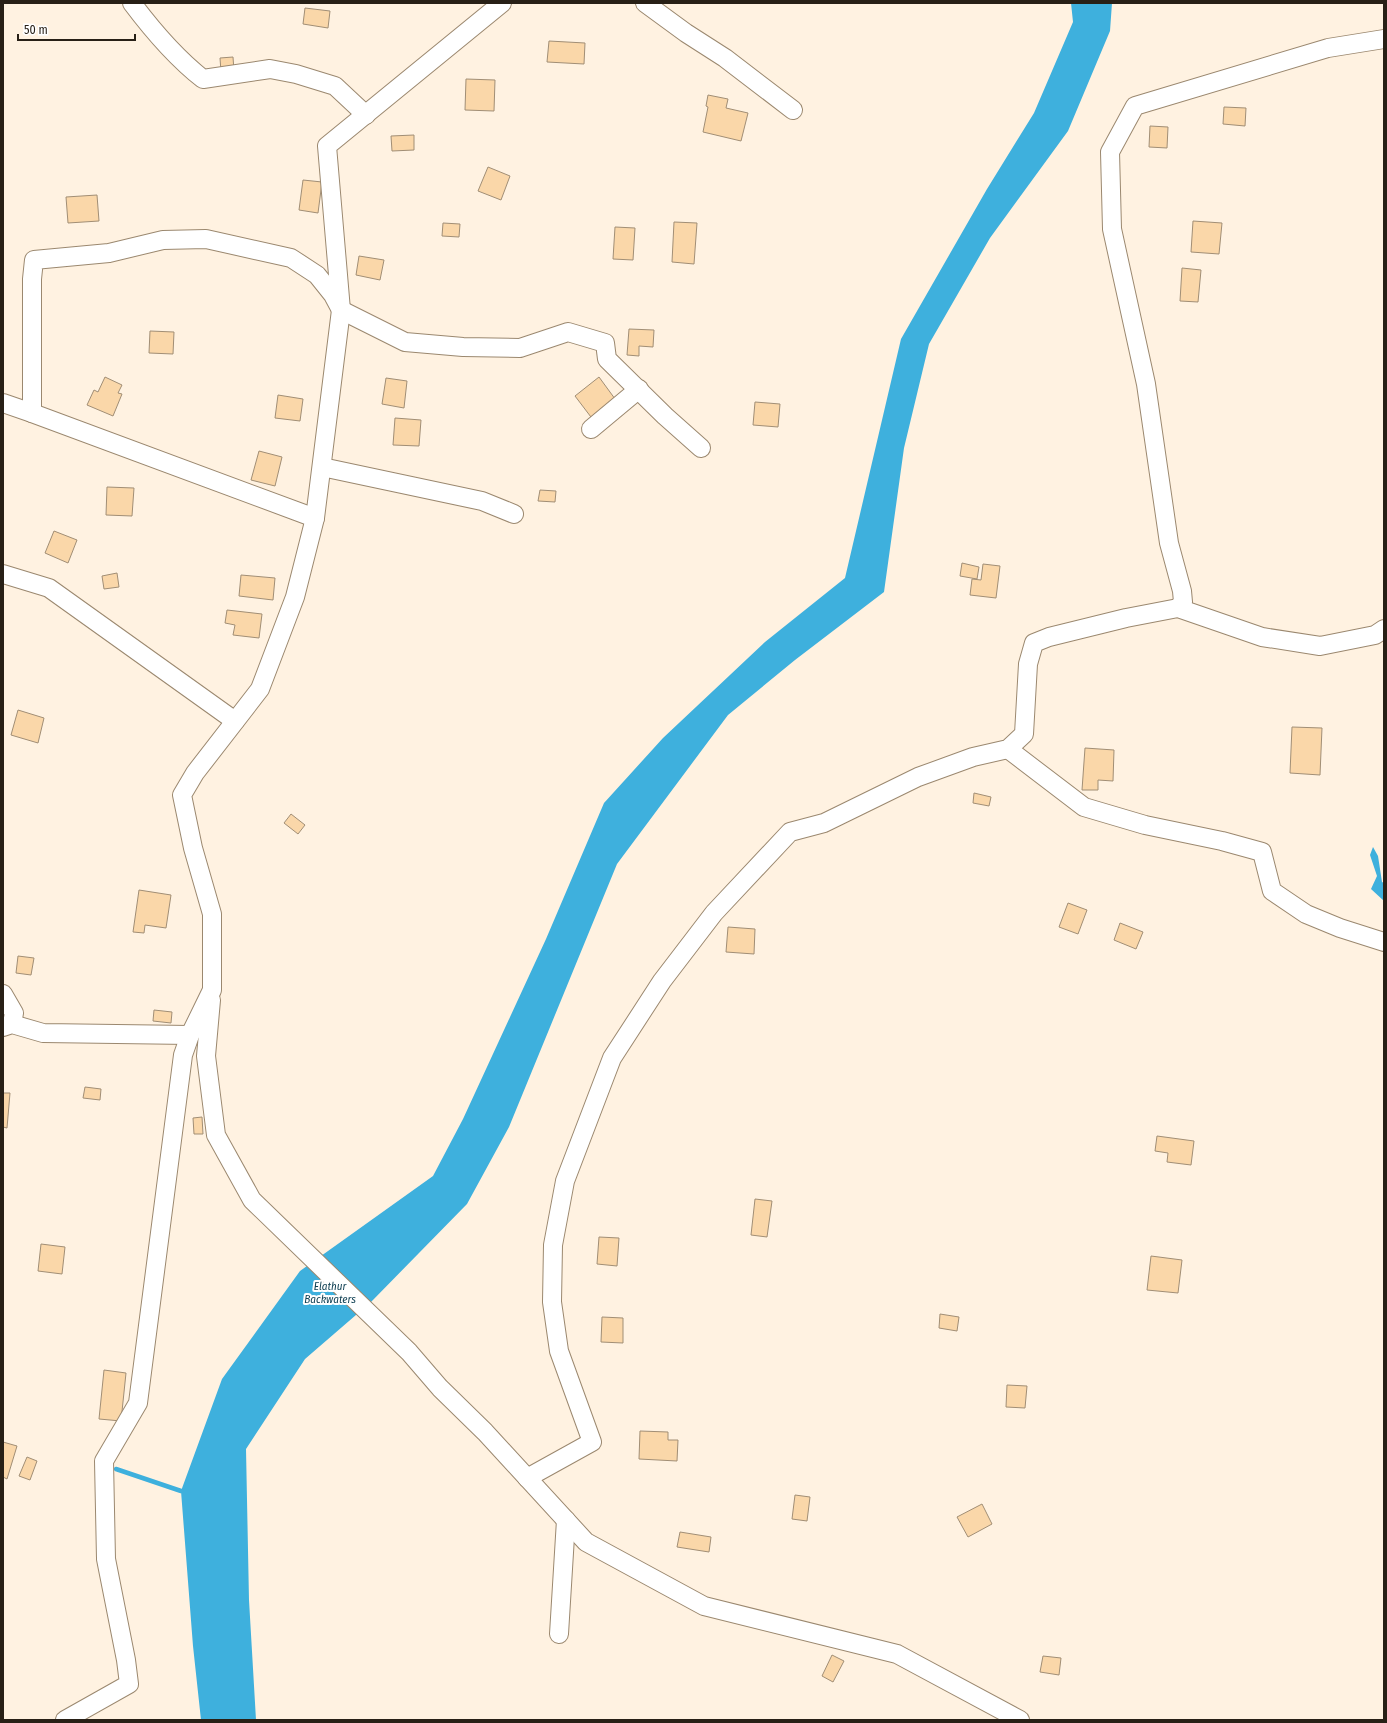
<svg xmlns="http://www.w3.org/2000/svg" width="1387" height="1723" viewBox="0 0 1387 1723" font-family="'Fira Sans Condensed',sans-serif">
  <style>
    .water { fill: #3eb0dd }
    .lines { fill: none; stroke-linecap: round; stroke-linejoin: round }
    .stream { stroke: #3eb0dd; stroke-width: 4.5 }
    .building { fill: #fad7a9; stroke: #a18e75 }
    .minor-casing { stroke: #9b886f; stroke-width: 20 }
    .minor { stroke: #fff; stroke-width: 18 }
    .labels { text-anchor: middle; stroke-width: 4; stroke-linejoin: round; paint-order: stroke }
    .water-label { font-size: 11px; font-style: italic; fill: #0c3d50; stroke: #fff }
  </style>
  <rect width="100%" height="100%" fill="#fff2e1"/>
  <g class="water">
    <polygon points="1071,3 1112,3 1110,31 1068,131 990,238 929,344 904,448 884,592 795,660 728,715 617,864 509,1127 467,1204 371,1302 305,1359 246,1449 249,1600 256,1720 201,1720 193,1646 181,1491 222,1379 300,1271 433,1176 463,1119 546,939 604,803 663,738 765,642 845,578 901,339 987,189 1034,113 1073,22"/>
    <polygon points="1373,847 1378,856 1382,882 1384,883 1384,901 1371,889 1377,876 1370,855"/>
  </g>
  <g class="lines">
    <polyline class="stream" points="116,1469 181,1491"/>
  </g>
  <g class="building">
    <polygon points="305,8 330,11 328,28 303,24"/>
    <polygon points="549,41 585,43 584,64 547,62"/>
    <polygon points="233,57 234,71 221,72 220,58"/>
    <polygon points="466,79 495,80 494,111 465,110"/>
    <polygon points="708,95 728,99 726,108 748,113 741,141 703,132 708,107 706,106"/>
    <polygon points="1224,107 1246,108 1245,126 1223,124"/>
    <polygon points="1150,126 1168,127 1167,148 1149,147"/>
    <polygon points="414,135 414,150 392,151 391,136"/>
    <polygon points="488,167 510,176 501,200 478,191"/>
    <polygon points="303,180 322,182 318,213 299,210"/>
    <polygon points="97,195 99,221 68,223 66,197"/>
    <polygon points="1193,221 1222,223 1219,254 1191,252"/>
    <polygon points="674,222 697,223 694,264 672,262"/>
    <polygon points="443,223 460,224 459,237 442,236"/>
    <polygon points="615,227 635,228 633,260 613,259"/>
    <polygon points="359,256 384,260 380,280 356,275"/>
    <polygon points="1182,268 1201,270 1198,302 1180,301"/>
    <polygon points="629,329 654,330 653,347 639,346 639,356 627,355"/>
    <polygon points="150,331 174,332 173,354 149,353"/>
    <polygon points="105,377 122,385 118,393 122,394 113,416 87,405 94,390 98,392"/>
    <polygon points="599,377 618,403 594,421 575,396"/>
    <polygon points="386,378 407,381 404,408 382,404"/>
    <polygon points="278,395 303,399 300,421 275,418"/>
    <polygon points="755,402 780,404 778,427 753,425"/>
    <polygon points="395,418 421,420 419,446 393,445"/>
    <polygon points="259,451 282,457 275,486 251,480"/>
    <polygon points="107,487 134,488 132,516 106,515"/>
    <polygon points="540,490 556,491 555,502 538,501"/>
    <polygon points="54,531 77,540 68,563 45,553"/>
    <polygon points="962,563 979,567 977,579 960,576"/>
    <polygon points="983,564 1000,566 996,598 970,595 972,579 981,580"/>
    <polygon points="117,573 119,587 104,589 102,576"/>
    <polygon points="241,575 275,578 273,600 239,596"/>
    <polygon points="227,610 262,614 259,638 233,635 235,625 225,623"/>
    <polygon points="18,710 44,718 38,743 11,735"/>
    <polygon points="1292,727 1322,728 1320,775 1290,773"/>
    <polygon points="1085,748 1114,750 1113,781 1098,780 1098,790 1082,790"/>
    <polygon points="974,793 991,797 989,806 973,803"/>
    <polygon points="291,814 305,825 298,834 284,823"/>
    <polygon points="139,890 171,895 166,928 145,925 144,933 133,932"/>
    <polygon points="1068,903 1087,910 1078,934 1059,927"/>
    <polygon points="1120,923 1143,932 1136,949 1114,940"/>
    <polygon points="728,927 755,929 754,954 726,952"/>
    <polygon points="18,956 34,958 31,975 16,973"/>
    <polygon points="154,1010 172,1012 171,1023 153,1021"/>
    <polygon points="85,1087 101,1089 100,1100 83,1098"/>
    <polygon points="3,1093 10,1093 7,1128 3,1127"/>
    <polygon points="202,1117 203,1134 194,1134 193,1118"/>
    <polygon points="1157,1136 1194,1141 1191,1165 1167,1162 1168,1153 1155,1151"/>
    <polygon points="755,1199 772,1201 767,1237 751,1235"/>
    <polygon points="599,1237 619,1238 617,1266 597,1264"/>
    <polygon points="41,1244 65,1247 62,1274 38,1271"/>
    <polygon points="1151,1256 1182,1260 1178,1293 1147,1290"/>
    <polygon points="940,1314 959,1317 957,1331 939,1328"/>
    <polygon points="602,1317 623,1318 623,1343 601,1342"/>
    <polygon points="104,1370 126,1373 121,1421 99,1419"/>
    <polygon points="1007,1385 1027,1386 1025,1408 1006,1407"/>
    <polygon points="640,1431 668,1432 668,1440 678,1440 677,1461 639,1459"/>
    <polygon points="3,1442 17,1446 7,1479 3,1477"/>
    <polygon points="27,1457 37,1461 30,1480 19,1476"/>
    <polygon points="795,1495 810,1497 807,1521 792,1519"/>
    <polygon points="982,1504 992,1524 968,1537 957,1517"/>
    <polygon points="680,1532 711,1537 709,1552 677,1547"/>
    <polygon points="832,1655 844,1661 833,1682 822,1676"/>
    <polygon points="1043,1656 1061,1658 1059,1675 1040,1672"/>
  </g>
  <g class="lines">
    <g class="minor-casing">
      <g id="minor">
        <path d="M132,3C153,31 175,57 203,79L270,69L296,74L335,86L366,115"/>
        <polyline points="645,3 686,33 725,58 793,110"/>
        <polyline points="3,403 32,413"/>
        <polyline points="591,429 639,389"/>
        <polyline points="322,467 482,501 514,514"/>
        <polyline points="315,518 32,413 32,279 34,260 109,253 163,240 206,239 291,258 317,275 333,295 341,310 405,342 463,347 520,348 568,332 605,343 607,359 665,416 701,448"/>
        <polyline points="3,574 49,588 235,721"/>
        <polyline points="1178,608 1183,602 1182,591 1169,543 1146,384 1112,229 1110,152 1135,106 1328,48 1384,39"/>
        <polyline points="1008,749 1084,807 1145,825 1222,841 1262,852 1272,891 1306,914 1340,928 1384,942"/>
        <polyline points="3,994 14,1013 12,1024"/>
        <polyline points="211,1000 206,1056 216,1135 252,1200 409,1352 440,1388 485,1432 586,1542 704,1606 897,1654 1020,1720"/>
        <polyline points="3,1027 12,1024 43,1033 190,1035"/>
        <polyline points="527,1478 592,1442 559,1351 552,1302 553,1245 565,1181 612,1058 662,981 714,913 790,832 824,823 918,777 973,757 1008,749 1024,734 1028,664 1034,643 1049,637 1126,618 1178,608 1262,637 1320,646 1375,635 1384,629"/>
        <polyline points="559,1634 566,1520"/>
        <polyline points="65,1720 129,1684 126,1660 106,1559 104,1461 138,1403 183,1055 190,1035 212,990 212,914 193,848 182,795 195,773 260,689 295,597 315,518 341,310 327,146 502,3"/>
      </g>
    </g>
    <use href="#minor" class="minor"/>
  </g>
  <g class="labels">
    <g class="water-label">
      <text x="330" y="1290">Elathur<tspan x="330" dy="13">Backwaters</tspan></text>
    </g>
  </g>
  <rect width="1387" height="1723" fill="none" stroke="#282016" stroke-width="8"/>
  <path d="M18 34v6h117v-6" fill="none" stroke="#282016" stroke-width="2"/>
  <text x="24" y="34" font-size="12" fill="#282016" stroke="#ffffff" stroke-width="3" paint-order="stroke">50 m</text>
</svg>
